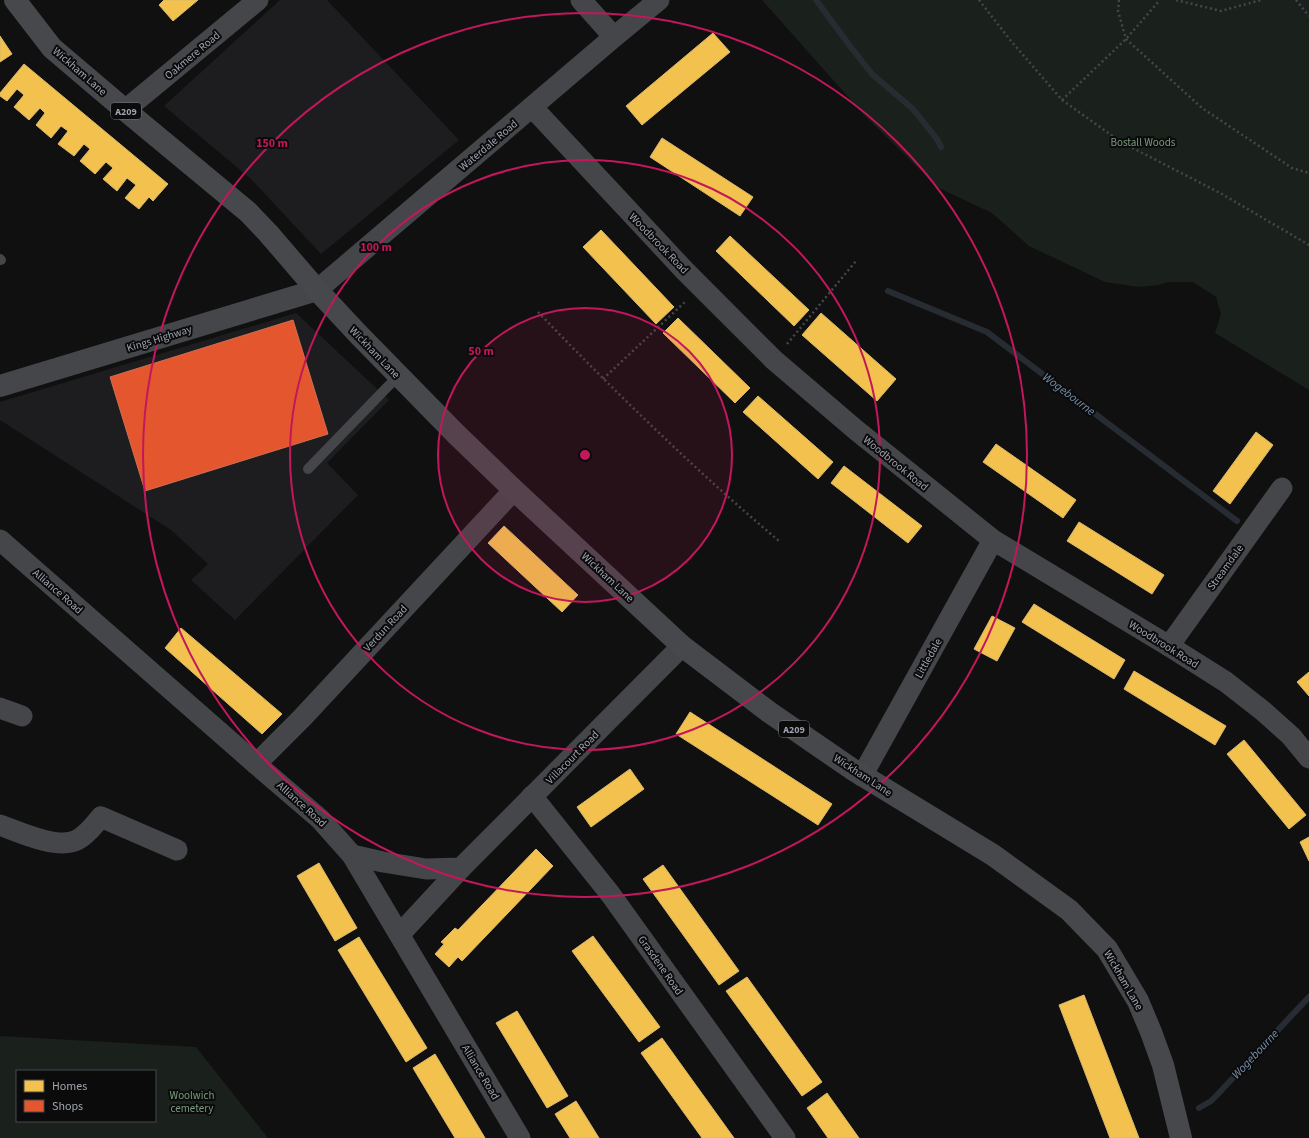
<svg xmlns="http://www.w3.org/2000/svg" width="1309" height="1138" viewBox="0 0 1309 1138" font-family="'Source Sans 3',sans-serif">
  <style>
    .built { fill: #1d1d1f }
    .green { fill: #1a201b; fill-rule: evenodd }
    .homes { fill: #f2c14e; stroke: #dab96c }
    .shops { fill: #e4572e; stroke: #d06e55 }
    .lines { fill: none; stroke-linecap: round; stroke-linejoin: round }
    .stream { stroke: #272c33; stroke-width: 6 }
    .path { stroke: #46474b; stroke-width: 2.5; stroke-dasharray: 2 3; stroke-linecap: butt }
    .service { stroke: #454649; stroke-width: 10 }
    .minor { stroke: #454649; stroke-width: 21 }
    .tertiary { stroke: #454649; stroke-width: 22 }
    .primary { stroke: #47484b; stroke-width: 22 }
    .ring { fill: none; stroke: #c2185b; stroke-width: 2 }
    .labels { text-anchor: middle; stroke-width: 4; stroke-linejoin: round; paint-order: stroke }
    .shield { fill: #0b0b0c; stroke: #747780; stroke-width: 1 }
    .shield-label { font-size: 10px; font-weight: bold; fill: #a1a5b1 }
    .street-label { font-size: 11px; fill: #a1a5b1; stroke: #0b0b0c }
    .park-label { font-size: 11px; fill: #789c7d; stroke: #0b0b0c }
    .water-label { font-size: 12px; font-style: italic; fill: #788fac; stroke: #0b0b0c }
    .centre { fill: #c2185b; stroke: #0b0b0c; stroke-width: 2 }
    .ring-label { font-size: 12px; text-anchor: middle; font-weight: bold; fill: #c2185b; stroke: #0b0b0c; stroke-width: 4; stroke-linejoin: round; paint-order: stroke }
  </style>
  <rect width="100%" height="100%" fill="#101010"/>
  <g class="built">
    <polygon points="280,0 327,0 459,140 321,254 251,179 164,106"/>
    <polygon points="296,313 389,400 327,463 358,495 235,620 191,580 208,564 171,530 0,420 0,402"/>
  </g>
  <g class="green">
    <polygon points="762,0 1309,0 1309,390 1215,333 1221,314 1216,297 1193,282 1167,282 1159,285 1139,287 1105,282 1029,246 992,213 939,188 865,116"/>
    <path d="M0,1036L196,1047L268,1138H0ZM17,1071H155V1121H17Z"/>
  </g>
  <g class="homes">
    <polygon points="164,0 198,0 173,21 159,5"/>
    <polygon points="713,33 730,52 642,125 626,106"/>
    <polygon points="0,36 12,54 0,62"/>
    <polygon points="24,64 168,184 153,201 149,197 139,209 125,198 136,185 127,178 117,191 103,179 113,168 106,162 95,174 80,161 90,149 84,144 74,156 58,144 68,131 61,126 51,138 36,125 45,113 40,108 29,120 14,107 24,95 17,89 7,101 0,96 0,93"/>
    <polygon points="662,138 753,197 740,216 650,157"/>
    <polygon points="601,230 674,307 656,324 583,247"/>
    <polygon points="730,236 809,310 794,326 716,251"/>
    <polygon points="821,313 896,379 877,401 802,335"/>
    <polygon points="678,318 750,388 735,403 663,333"/>
    <polygon points="758,396 833,462 818,479 743,412"/>
    <polygon points="1256,432 1273,445 1230,504 1213,491"/>
    <polygon points="996,444 1076,500 1063,518 983,462"/>
    <polygon points="844,466 922,526 908,543 831,483"/>
    <polygon points="1079,522 1164,575 1152,594 1067,541"/>
    <polygon points="504,526 578,595 562,612 488,543"/>
    <polygon points="1034,604 1125,660 1114,679 1022,622"/>
    <polygon points="992,616 1015,628 997,661 974,649"/>
    <polygon points="181,628 282,714 262,734 165,648"/>
    <polygon points="1134,671 1226,726 1215,745 1124,689"/>
    <polygon points="1309,672 1309,696 1297,682"/>
    <polygon points="690,712 832,804 818,825 676,734"/>
    <polygon points="1244,740 1306,815 1289,829 1227,754"/>
    <polygon points="630,769 644,789 591,827 577,807"/>
    <polygon points="1309,837 1309,861 1300,842"/>
    <polygon points="536,849 553,866 462,961 458,957 449,967 435,954 444,944 441,942 455,928 458,930"/>
    <polygon points="319,863 357,928 335,941 297,876"/>
    <polygon points="663,865 739,971 719,985 643,879"/>
    <polygon points="593,936 660,1027 639,1042 572,951"/>
    <polygon points="359,937 427,1048 406,1062 338,950"/>
    <polygon points="747,977 822,1082 802,1096 726,991"/>
    <polygon points="1084,995 1139,1138 1110,1138 1059,1005"/>
    <polygon points="517,1011 568,1096 547,1108 496,1023"/>
    <polygon points="662,1038 734,1138 702,1138 641,1053"/>
    <polygon points="435,1054 485,1138 455,1138 413,1068"/>
    <polygon points="827,1093 859,1138 828,1138 807,1108"/>
    <polygon points="576,1101 599,1138 570,1138 555,1114"/>
  </g>
  <polygon class="shops" points="293,320 328,434 145,491 110,377"/>
  <g class="lines">
    <g class="stream">
      <polyline points="816,0 850,46 872,74 913,109 937,139 941,147"/>
      <polyline points="888,291 987,332 1237,521"/>
      <polyline points="1199,1108 1211,1101 1217,1095 1309,997"/>
    </g>
    <g class="path">
      <polyline points="979,0 1011,41 1062,100 1121,142 1222,194 1309,245"/>
      <polyline points="1119,0 1118,11 1126,39 1202,108 1292,168 1309,173"/>
      <polyline points="1176,0 1221,11 1261,0"/>
      <polyline points="1296,0 1309,16"/>
      <polyline points="1062,100 1126,39 1160,0"/>
      <path d="M538,312C615,392 694,469 779,541"/>
      <polyline points="787,344 856,261"/>
      <polyline points="603,379 686,301"/>
    </g>
    <g class="service">
      <polyline points="0,259 1,260"/>
      <polyline points="308,469 398,376"/>
    </g>
    <g class="minor">
      <polyline points="581,0 614,37"/>
      <polyline points="532,107 685,271 774,360 856,430 993,540 1169,646 1226,682 1263,711 1291,736 1309,758"/>
      <polyline points="125,110 258,0"/>
      <polyline points="317,290 614,37 659,0"/>
      <polyline points="0,540 256,764 320,819 352,855 520,1138"/>
      <polyline points="1169,646 1282,488"/>
      <polyline points="0,708 22,716"/>
      <polyline points="256,764 302,718 514,490"/>
      <polyline points="862,776 993,540"/>
      <polyline points="532,796 611,895 785,1138"/>
      <path d="M0,825C19,832 58,850 77,840C87,835 94,825 101,817L177,850"/>
      <polyline points="352,855 383,862 426,869 461,868 682,646"/>
      <polyline points="400,934 461,868"/>
    </g>
    <polyline class="tertiary" points="0,386 317,290"/>
    <polyline class="primary" points="15,0 52,48 125,110 248,212 268,233 317,290 359,335 456,434 514,490 682,646 769,712 852,769 993,855 1069,910 1107,949 1138,1001 1151,1032 1163,1065 1181,1138"/>
  </g>
  <circle cx="585" cy="455" r="147" fill="#c2185b" fill-opacity=".12"/>
  <g class="ring">
    <circle cx="585" cy="455" r="147"/>
    <circle cx="585" cy="455" r="295"/>
    <circle cx="585" cy="455" r="442"/>
  </g>
  <g class="labels">
    <g class="shield">
      <rect x="111" y="103" width="30" height="16" rx="3"/>
      <rect x="779" y="721" width="30" height="16" rx="3"/>
    </g>
    <g class="shield-label">
      <text x="126" y="115">A209</text>
      <text x="794" y="733">A209</text>
    </g>
    <g class="street-label">
      <text transform="translate(192 55) rotate(-40)" y="4">Oakmere Road</text>
      <text transform="translate(80 71) rotate(41)" y="4">Wickham Lane</text>
      <text transform="translate(488 145) rotate(-40)" y="4">Waterdale Road</text>
      <text transform="translate(659 243) rotate(46)" y="4">Woodbrook Road</text>
      <text transform="translate(159 338) rotate(-17)" y="4">Kings Highway</text>
      <text transform="translate(375 352) rotate(46)" y="4">Wickham Lane</text>
      <text transform="translate(896 463) rotate(39)" y="4">Woodbrook Road</text>
      <text transform="translate(1225 567) rotate(-54)" y="4">Streamdale</text>
      <text transform="translate(608 577) rotate(43)" y="4">Wickham Lane</text>
      <text transform="translate(58 591) rotate(41)" y="4">Alliance Road</text>
      <text transform="translate(385 628) rotate(-47)" y="4">Verdun Road</text>
      <text transform="translate(1164 644) rotate(32)" y="4">Woodbrook Road</text>
      <text transform="translate(928 658) rotate(-61)" y="4">Littledale</text>
      <text transform="translate(572 757) rotate(-45)" y="4">Villacourt Road</text>
      <text transform="translate(863 775) rotate(33)" y="4">Wickham Lane</text>
      <text transform="translate(302 804) rotate(42)" y="4">Alliance Road</text>
      <text transform="translate(661 965) rotate(55)" y="4">Grasdene Road</text>
      <text transform="translate(1124 980) rotate(60)" y="4">Wickham Lane</text>
      <text transform="translate(481 1072) rotate(59)" y="4">Alliance Road</text>
    </g>
    <g class="park-label">
      <text x="1143" y="146">Bostall Woods</text>
      <text x="192" y="1099">Woolwich<tspan x="192" dy="13">cemetery</tspan></text>
    </g>
    <g class="water-label">
      <text transform="translate(1069 394) rotate(37)" y="4">Wogebourne</text>
      <text transform="translate(1255 1054) rotate(-47)" y="4">Wogebourne</text>
    </g>
  </g>
  <circle cx="585" cy="455" r="6" class="centre"/>
  <g class="ring-label">
    <text x="272" y="147">150 m</text>
    <text x="376" y="251">100 m</text>
    <text x="481" y="355">50 m</text>
  </g>
  <rect x="16" y="1070" width="140" height="52" fill="#0b0b0c" stroke="#47494e"/>
  <rect x="24" y="1080" width="20" height="12" fill="#f2c14e" stroke="#47494e"/>
  <text x="52" y="1090" font-size="12" fill="#a1a5b1">Homes</text>
  <rect x="24" y="1100" width="20" height="12" fill="#e4572e" stroke="#47494e"/>
  <text x="52" y="1110" font-size="12" fill="#a1a5b1">Shops</text>
</svg>
